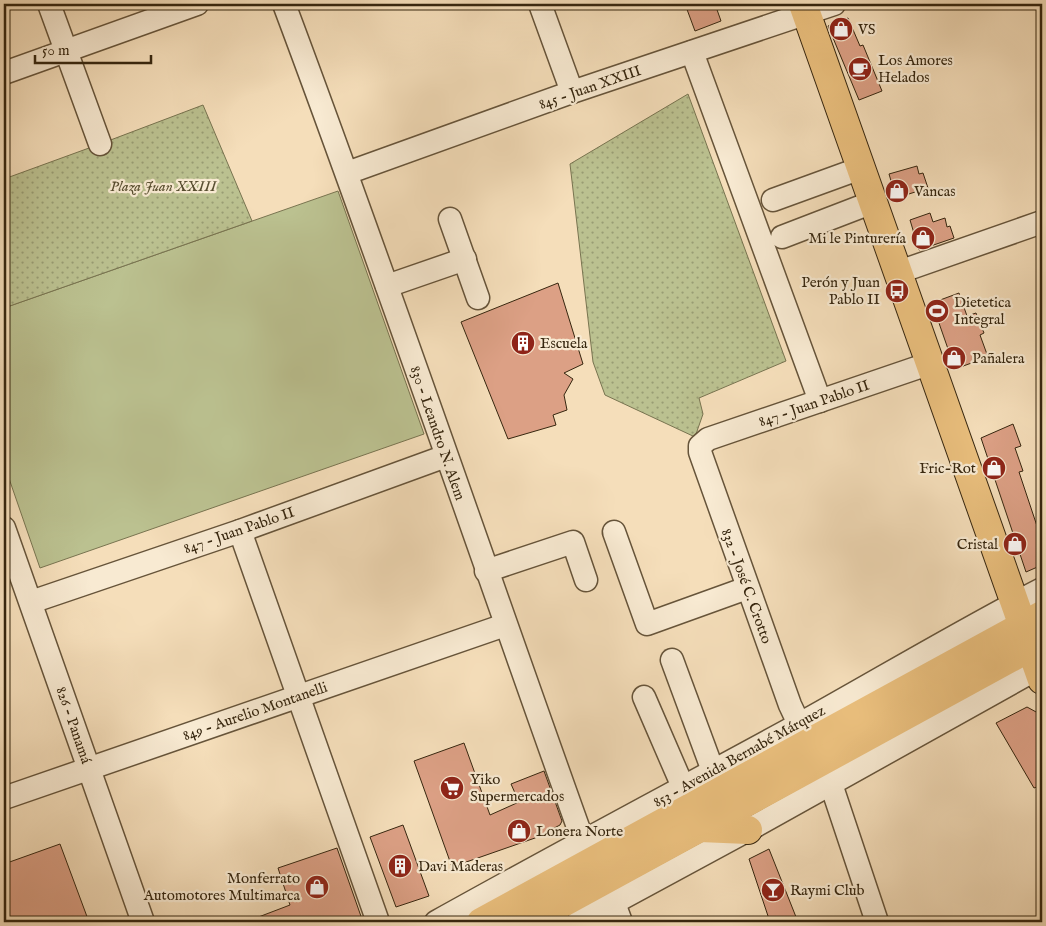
<svg xmlns="http://www.w3.org/2000/svg" width="1046" height="926" viewBox="0 0 1046 926" font-family="'IM FELL English',serif">
  <style>
    .grass { fill: #bbc190; stroke: #787450 }
    .park { fill: url(#park-dots); stroke: #787450 }
    .building { fill: #dca085; stroke: #36260f }
    .lines { fill: none; stroke-linecap: round; stroke-linejoin: round }
    .minor-casing { stroke: #66543a; stroke-width: 25 }
    .major-casing { stroke: #36260f; stroke-width: 30 }
    .minor { stroke: #f8ead2; stroke-width: 22 }
    .major { stroke: #eabf7d; stroke-width: 28 }
    .labels { text-anchor: middle; stroke-width: 4.5; stroke-linejoin: round; paint-order: stroke }
    .poi-label { font-size: 15px; fill: #36260f; stroke: #f8ead2; text-anchor: start }
    .street-label { font-size: 15px; fill: #36260f; stroke: #f8ead2 }
    .park-label { font-size: 15px; font-style: italic; fill: #574d2f; stroke: #f8ead2 }
  </style>
  <defs>
    <pattern id="park-dots" width="8" height="8" patternUnits="userSpaceOnUse" patternTransform="scale(1.25)"><rect width="8" height="8" fill="#bbc190"/><path d="M2 2h.1M6 6h.1" fill="none" stroke="#999d74" stroke-width="1.8" stroke-linecap="round"/></pattern>
  </defs>
  <rect width="100%" height="100%" fill="#f5deba"/>
  <filter id="stains"><feTurbulence type="fractalNoise" baseFrequency=".004" numOctaves="4"/><feColorMatrix values="0 0 0 0 .2 0 0 0 0 .09 0 0 0 0 .02 0 0 0 .5 -.17"/></filter>
  <radialGradient id="worn" r=".72"><stop offset=".6" stop-color="#630" stop-opacity="0"/><stop offset="1" stop-color="#630" stop-opacity=".3"/></radialGradient>
  <polygon class="grass" points="338,191 424,434 40,568 4,464 4,308"/>
  <g class="park">
    <polygon points="688,94 786,361 699,398 703,414 695,437 605,395 593,362 570,164"/>
    <polygon points="203,105 252,221 4,308 4,179 100,144"/>
  </g>
  <g class="building">
    <polygon points="685,4 715,4 721,21 695,31"/>
    <polygon points="848,18 860,46 863,45 882,91 859,100 828,26"/>
    <polygon points="917,166 919,174 923,173 928,188 896,198 889,174"/>
    <polygon points="930,213 933,222 945,218 947,227 950,226 954,238 919,250 910,220"/>
    <polygon points="558,283 583,364 564,373 573,379 564,395 567,410 553,415 556,425 508,439 461,322"/>
    <polygon points="959,293 967,316 976,313 984,333 980,335 988,357 955,369 932,303"/>
    <polygon points="1013,424 1021,446 1015,448 1023,471 1019,472 1042,541 1042,565 1026,572 981,438"/>
    <polygon points="1027,707 1038,713 1042,725 1042,785 1034,788 996,723"/>
    <polygon points="464,743 490,815 519,802 511,784 544,771 562,821 560,825 535,838 452,867 414,761"/>
    <polygon points="403,825 429,896 396,907 370,837"/>
    <polygon points="60,844 89,922 4,922 4,864"/>
    <polygon points="337,848 363,922 248,922 248,921 290,905 278,868"/>
    <polygon points="769,849 798,922 770,922 749,859"/>
  </g>
  <g class="lines">
    <g class="minor-casing">
      <g id="minor">
        <polyline points="49,4 100,144"/>
        <path d="M284,4C388,281 483,562 583,841L594,861"/>
        <polyline points="540,4 572,92"/>
        <polyline points="692,52 820,401"/>
        <polyline points="4,73 197,4"/>
        <polyline points="347,173 572,92 834,4"/>
        <polyline points="773,200 861,168"/>
        <polyline points="450,219 478,298"/>
        <polyline points="782,237 873,202"/>
        <polyline points="899,272 1042,222"/>
        <polyline points="387,286 465,259"/>
        <polyline points="4,528 143,922"/>
        <polyline points="240,531 378,922"/>
        <polyline points="614,532 647,624 747,588"/>
        <polyline points="486,571 573,542 586,580"/>
        <polyline points="31,602 240,531 446,456"/>
        <polyline points="672,660 713,771"/>
        <polyline points="644,697 683,787"/>
        <polyline points="799,724 790,705 700,452 700,446 708,439 931,363"/>
        <polyline points="831,784 877,922"/>
        <polyline points="4,798 505,625"/>
        <polyline points="614,903 621,922"/>
        <path d="M436,922C556,855 677,791 798,725C879,680 959,632 1042,589"/>
        <polyline points="578,922 748,830 1042,666"/>
      </g>
    </g>
    <g class="major-casing">
      <g id="major">
        <polyline points="803,4 1042,680"/>
        <polyline points="700,828 748,830"/>
        <polyline points="481,922 1042,615"/>
        <polyline points="528,922 1042,641"/>
      </g>
    </g>
    <use href="#minor" class="minor"/>
    <use href="#major" class="major"/>
  </g>
  <defs>
    <g id="shop-disc" transform="scale(1.25)"><circle r="9.5" fill="#8f2418" stroke="#f8ead2"/><path d="M-5-2.5h2.3a2.7 3.5 0 0 1 5.4 0H5L5.5 6h-11ZM-1.5-2.5h3a1.5 2.3 0 0 0-3 0Z" fill="#fff"/></g>
    <g id="cafe-disc" transform="scale(1.25)"><circle r="9.5" fill="#8f2418" stroke="#f8ead2"/><path d="M-5.5-4.5H6V0H3Q3 3.5 0 3.5H-2.5Q-5.5 3.5-5.5 0ZM3-3.2v2h1.7v-2ZM-6 4.5H4V6H-6Z" fill="#fff"/></g>
    <g id="bus-disc" transform="scale(1.25)"><circle r="9.5" fill="#8f2418" stroke="#f8ead2"/><path d="M-5-6H5V4H4V6H2V4H-2V6H-4V4H-5ZM-3.5-4V0h7V-4ZM-3.5 1.2v1.5H-2V1.2ZM2 1.2v1.5H3.5V1.2Z" fill="#fff"/></g>
    <g id="stadium-disc" transform="scale(1.25)"><circle r="9.5" fill="#8f2418" stroke="#f8ead2"/><path d="M0-5a6.5 5 0 1 0 0 10a6.5 5 0 1 0 0-10ZM-3.5-1.8h7v3.6h-7Z" fill="#fff"/></g>
    <g id="building-disc" transform="scale(1.25)"><circle r="9.5" fill="#8f2418" stroke="#f8ead2"/><path d="M-4-6H4V6H1V3H-1V6H-4ZM-2.5-4.3h1.7v1.8h-1.7ZM.8-4.3h1.7v1.8H.8ZM-2.5-1h1.7V.8h-1.7ZM.8-1h1.7V.8H.8Z" fill="#fff"/></g>
    <g id="supermarket-disc" transform="scale(1.25)"><circle r="9.5" fill="#8f2418" stroke="#f8ead2"/><path d="M-6-5.5h2.5l.6 2H6L4.5 2H-2.5L-4.4-4H-6ZM-1.5 3.2a1.3 1.3 0 1 0 .1 0ZM3 3.2a1.3 1.3 0 1 0 .1 0Z" fill="#fff"/></g>
    <g id="bar-disc" transform="scale(1.25)"><circle r="9.5" fill="#8f2418" stroke="#f8ead2"/><path d="M-6-5H6L.8 .8V4.5H3.5V6h-7V4.5H-.8V.8Z" fill="#fff"/></g>
  </defs>
  <g fill-rule="evenodd">
    <use href="#shop-disc" x="841" y="29"/>
    <use href="#cafe-disc" x="860" y="69"/>
    <use href="#shop-disc" x="897" y="191"/>
    <use href="#shop-disc" x="923" y="238"/>
    <use href="#bus-disc" x="897" y="291"/>
    <use href="#stadium-disc" x="937" y="311"/>
    <use href="#building-disc" x="523" y="343"/>
    <use href="#shop-disc" x="954" y="358"/>
    <use href="#shop-disc" x="994" y="468"/>
    <use href="#shop-disc" x="1015" y="544"/>
    <use href="#supermarket-disc" x="452" y="788"/>
    <use href="#shop-disc" x="519" y="831"/>
    <use href="#building-disc" x="400" y="866"/>
    <use href="#shop-disc" x="317" y="887"/>
    <use href="#bar-disc" x="773" y="890"/>
  </g>
  <g class="labels">
    <g class="poi-label">
      <text x="858" y="34">VS</text>
      <text x="878" y="65">Los Amores<tspan x="878" dy="17">Helados</tspan></text>
      <text x="914" y="196">Vancas</text>
      <text x="906" y="243" text-anchor="end">Mi le Pinturería</text>
      <text x="880" y="287" text-anchor="end">Perón y Juan<tspan x="880" dy="17">Pablo II</tspan></text>
      <text x="954" y="307">Dietetica<tspan x="954" dy="17">Integral</tspan></text>
      <text x="540" y="348">Escuela</text>
      <text x="972" y="363">Pañalera</text>
      <text x="976" y="473" text-anchor="end">Fric-Rot</text>
      <text x="998" y="549" text-anchor="end">Cristal</text>
      <text x="470" y="784">Yiko<tspan x="470" dy="17">Supermercados</tspan></text>
      <text x="536" y="836">Lonera Norte</text>
      <text x="418" y="871">Davi Maderas</text>
      <text x="300" y="883" text-anchor="end">Monferrato<tspan x="300" dy="17">Automotores Multimarca</tspan></text>
      <text x="790" y="895">Raymi Club</text>
    </g>
    <g class="street-label">
      <text transform="translate(590 87) rotate(-19)" y="5">845 - Juan XXIII</text>
      <text transform="translate(814 403) rotate(-19)" y="5">847 - Juan Pablo II</text>
      <text transform="translate(438 433) rotate(71)" y="5">830 - Leandro N. Alem</text>
      <text transform="translate(239 530) rotate(-19)" y="5">847 - Juan Pablo II</text>
      <text transform="translate(747 586) rotate(70)" y="5">832 - José C. Crotto</text>
      <text transform="translate(255 711) rotate(-19)" y="5">849 - Aurelio Montanelli</text>
      <text transform="translate(74 725) rotate(71)" y="5">826 - Panamá</text>
      <text transform="translate(739 756) rotate(-29)" y="5">853 - Avenida Bernabé Márquez</text>
    </g>
    <g class="park-label">
      <text x="163" y="191">Plaza Juan XXIII</text>
    </g>
  </g>
  <rect width="1046" height="926" fill="none" stroke="#f5deba" stroke-width="20"/>
  <rect x="5" y="5" width="1036" height="916" fill="none" stroke="#36260f" stroke-width="2.5"/>
  <rect x="10" y="10" width="1026" height="906" fill="none" stroke="#36260f"/>
  <path d="M35 55v8h116v-8" fill="none" stroke="#36260f" stroke-width="2.5"/>
  <text x="42" y="55" font-size="15" fill="#36260f" stroke="#f8ead2" stroke-width="4" paint-order="stroke">50 m</text>
  <rect width="100%" height="100%" filter="url(#stains)"/>
  <rect width="100%" height="100%" fill="url(#worn)"/>
</svg>
